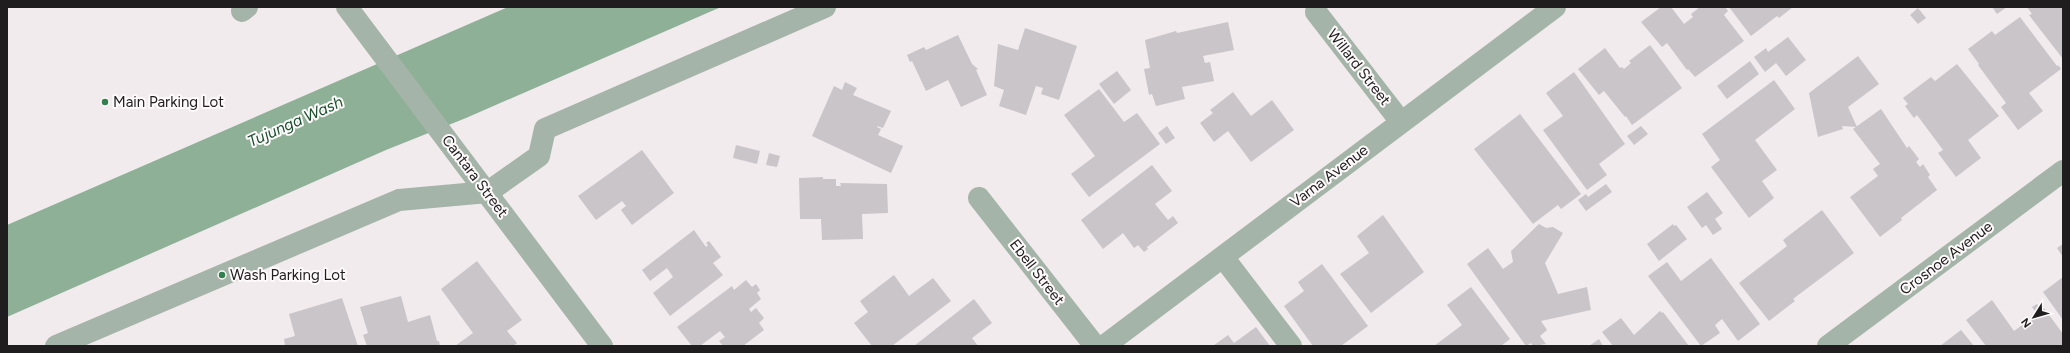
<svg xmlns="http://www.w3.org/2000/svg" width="2070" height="353" viewBox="0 0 2070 353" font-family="Figtree,sans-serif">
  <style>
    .water { fill: #8eb096 }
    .building { fill: #cac5c8 }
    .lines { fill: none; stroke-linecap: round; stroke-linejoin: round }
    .minor { stroke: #a5b4a8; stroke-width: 22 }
    .poi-dot { fill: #347f4e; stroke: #fef9fb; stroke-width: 1.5 }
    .labels { text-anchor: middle; stroke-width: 4; stroke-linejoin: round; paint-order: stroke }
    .street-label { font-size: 15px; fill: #1f1d1e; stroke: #fef9fb }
    .poi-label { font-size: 15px; fill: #1f1d1e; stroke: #fef9fb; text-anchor: start }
    .water-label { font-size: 16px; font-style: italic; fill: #19502d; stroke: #fef9fb }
  </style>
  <rect width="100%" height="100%" fill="#f1ebee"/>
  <polygon class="water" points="508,7 721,7 466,118 386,150 7,317 7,225"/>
  <g class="building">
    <polygon points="1661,7 1671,7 1684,24 1693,17 1691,14 1700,7 1725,7 1728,11 1724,15 1744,41 1695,77 1688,69 1687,70 1667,43 1662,47 1641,22"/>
    <polygon points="1729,7 1793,7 1779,18 1777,16 1751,36"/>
    <polygon points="1992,7 2007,7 1997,14"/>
    <polygon points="2027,7 2063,7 2063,59 2029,15 2032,14"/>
    <polygon points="1918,8 1926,18 1918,24 1910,15"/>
    <polygon points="2020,17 2057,66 2058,65 2061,69 2029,93 2043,111 2018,130 2001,107 2006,103 1978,65 1979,64 1968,49 1992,31 1995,35"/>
    <polygon points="1228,22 1234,50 1203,56 1205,63 1210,62 1214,81 1182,87 1185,99 1156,106 1152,94 1149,95 1144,69 1150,68 1145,40 1176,31 1177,33"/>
    <polygon points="1025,28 1077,46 1059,100 1041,94 1043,88 1036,86 1026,115 999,106 1004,90 994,86 998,44 1018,50"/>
    <polygon points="958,35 972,64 978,69 976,70 987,95 961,107 948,80 926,91 912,61 910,62 907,55 924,47 926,50"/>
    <polygon points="1788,37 1806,60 1786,76 1776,63 1765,72 1754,57 1766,48 1768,52"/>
    <polygon points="1650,45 1682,88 1632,125 1626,116 1625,117 1604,91 1599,95 1578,69 1605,48 1620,68 1622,67 1624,69 1631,63 1629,61"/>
    <polygon points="1858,56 1879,84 1848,107 1857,127 1842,126 1843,129 1818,137 1809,93"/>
    <polygon points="1750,61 1759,74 1727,99 1717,86"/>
    <polygon points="1957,64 1999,116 1968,140 1981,158 1956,177 1938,153 1943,150 1917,115 1914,118 1905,106 1908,104 1903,98 1931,77 1935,81"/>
    <polygon points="1117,71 1131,90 1114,104 1099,84"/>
    <polygon points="1574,72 1625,144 1599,164 1607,175 1587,190 1543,130 1563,116 1546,93"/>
    <polygon points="1774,80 1795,109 1755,140 1777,170 1762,181 1774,198 1749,218 1711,167 1720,160 1702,134"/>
    <polygon points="845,82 857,88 853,95 891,111 883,128 877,126 877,127 881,129 878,135 903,146 891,173 812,136 834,86 842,90"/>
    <polygon points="1099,89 1124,122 1137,113 1160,144 1089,197 1071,174 1095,156 1064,115"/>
    <polygon points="1233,92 1251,116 1272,100 1294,130 1251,162 1228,131 1214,142 1200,123 1213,113 1210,110"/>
    <polygon points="1881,109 1907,148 1909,146 1919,159 1916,162 1920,167 1923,164 1930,175 1928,177 1937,190 1901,218 1902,220 1880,237 1850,197 1878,176 1873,169 1880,164 1853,129"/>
    <polygon points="1520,114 1581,194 1561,209 1558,205 1533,224 1474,149"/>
    <polygon points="1167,126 1175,138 1166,144 1158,133"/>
    <polygon points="1641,126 1648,134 1634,145 1627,136"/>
    <polygon points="736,145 760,151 757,164 733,158"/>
    <polygon points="642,150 674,193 632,225 621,210 626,206 622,201 596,220 578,196"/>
    <polygon points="769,153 780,156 777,167 766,165"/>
    <polygon points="1152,165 1172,191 1155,204 1168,220 1173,216 1178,223 1147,247 1148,249 1144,252 1138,245 1134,248 1123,233 1103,249 1081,220"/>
    <polygon points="823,177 823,179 836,179 836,186 841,186 840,183 887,184 888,213 862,214 863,239 822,240 821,219 800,219 799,178"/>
    <polygon points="1606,184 1612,192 1586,211 1578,200 1586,194 1588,197"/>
    <polygon points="1707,192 1723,213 1715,219 1722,229 1713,235 1706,225 1702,228 1687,207"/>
    <polygon points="1822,210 1854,253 1793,299 1795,301 1769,321 1739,283 1787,246 1783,240"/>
    <polygon points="1383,215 1424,272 1371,313 1340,274 1369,253 1357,236"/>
    <polygon points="1539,224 1546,228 1553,227 1563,233 1545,263 1558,294 1587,287 1591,310 1541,321 1547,330 1540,336 1546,344 1533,346 1531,343 1526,346 1467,264 1488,248 1503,269 1513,262 1511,251"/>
    <polygon points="1673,224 1674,226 1676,225 1687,239 1659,261 1647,244"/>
    <polygon points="694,230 706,247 708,245 706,243 709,241 721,257 713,263 723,275 670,316 653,293 673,277 667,268 650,281 642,270"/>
    <polygon points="2063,244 2063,257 2057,248"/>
    <polygon points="1711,258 1760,324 1738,341 1722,319 1715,325 1720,333 1701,346 1648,276 1667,262 1681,281"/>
    <polygon points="477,261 522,320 507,331 517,343 513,346 455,346 473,333 441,289"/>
    <polygon points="1322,264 1368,326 1341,346 1313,346 1284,306 1304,291 1298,282"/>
    <polygon points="894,275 909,296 933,278 951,301 892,346 872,346 854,323 868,312 860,301"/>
    <polygon points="2063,277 2063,320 2043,292"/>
    <polygon points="746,280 752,287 756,284 760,290 757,293 761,299 749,309 751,312 756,308 764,318 759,323 764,330 743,346 723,346 719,341 725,337 720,331 700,346 692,346 677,327 732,286 734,290"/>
    <polygon points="1471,287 1510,339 1501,346 1434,346 1462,325 1447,305"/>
    <polygon points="401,296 408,322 430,315 437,341 439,341 440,346 367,346 363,335 368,333 360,307"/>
    <polygon points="342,298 358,346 285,346 284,339 295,336 289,314"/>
    <polygon points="974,299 992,323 972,338 978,346 914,346"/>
    <polygon points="1992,300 2014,331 2037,314 2032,307 2037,304 2041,310 2044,308 2063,334 2063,346 1986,346 1966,320"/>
    <polygon points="1660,311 1662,313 1663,312 1689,346 1613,346 1602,332 1621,318 1634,335"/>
    <polygon points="1256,327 1270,346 1213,346 1228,335 1234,343"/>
    <polygon points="1961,330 1974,346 1940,346"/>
    <polygon points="1599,339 1603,346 1589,346"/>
  </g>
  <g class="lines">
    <g class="minor">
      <polyline points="347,7 602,346"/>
      <polyline points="242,11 247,7"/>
      <polyline points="1316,12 1401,122"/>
      <polyline points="979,198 1095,346"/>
      <polyline points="1223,257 1291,346"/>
      <polyline points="56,346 399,200 488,192 539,156 545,129 825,7"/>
      <polyline points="1104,346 1555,7"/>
      <polyline points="1828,346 2063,171"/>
    </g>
  </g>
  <g class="poi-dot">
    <circle cx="105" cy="102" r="4"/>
    <circle cx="222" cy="275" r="4"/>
  </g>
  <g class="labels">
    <g class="street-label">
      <text transform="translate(1359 67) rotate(52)" y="5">Willard Street</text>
      <text transform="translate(475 176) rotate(53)" y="5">Cantara Street</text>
      <text transform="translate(1329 176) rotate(-37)" y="5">Varna Avenue</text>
      <text transform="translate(1946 258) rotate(-37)" y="5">Crosnoe Avenue</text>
      <text transform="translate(1037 272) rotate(52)" y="5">Ebell Street</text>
    </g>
    <g class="poi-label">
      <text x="113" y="107">Main Parking Lot</text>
      <text x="230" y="280">Wash Parking Lot</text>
    </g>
    <g class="water-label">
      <text transform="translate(295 121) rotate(-24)" y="6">Tujunga Wash</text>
    </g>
  </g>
  <rect width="2070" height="353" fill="none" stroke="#1f1d1e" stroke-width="16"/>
  <g transform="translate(2034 317) rotate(233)" stroke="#fef9fb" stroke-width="3" paint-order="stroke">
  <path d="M0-3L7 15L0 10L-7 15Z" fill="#1f1d1e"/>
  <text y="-6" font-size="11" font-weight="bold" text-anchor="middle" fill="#1f1d1e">N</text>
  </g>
</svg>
